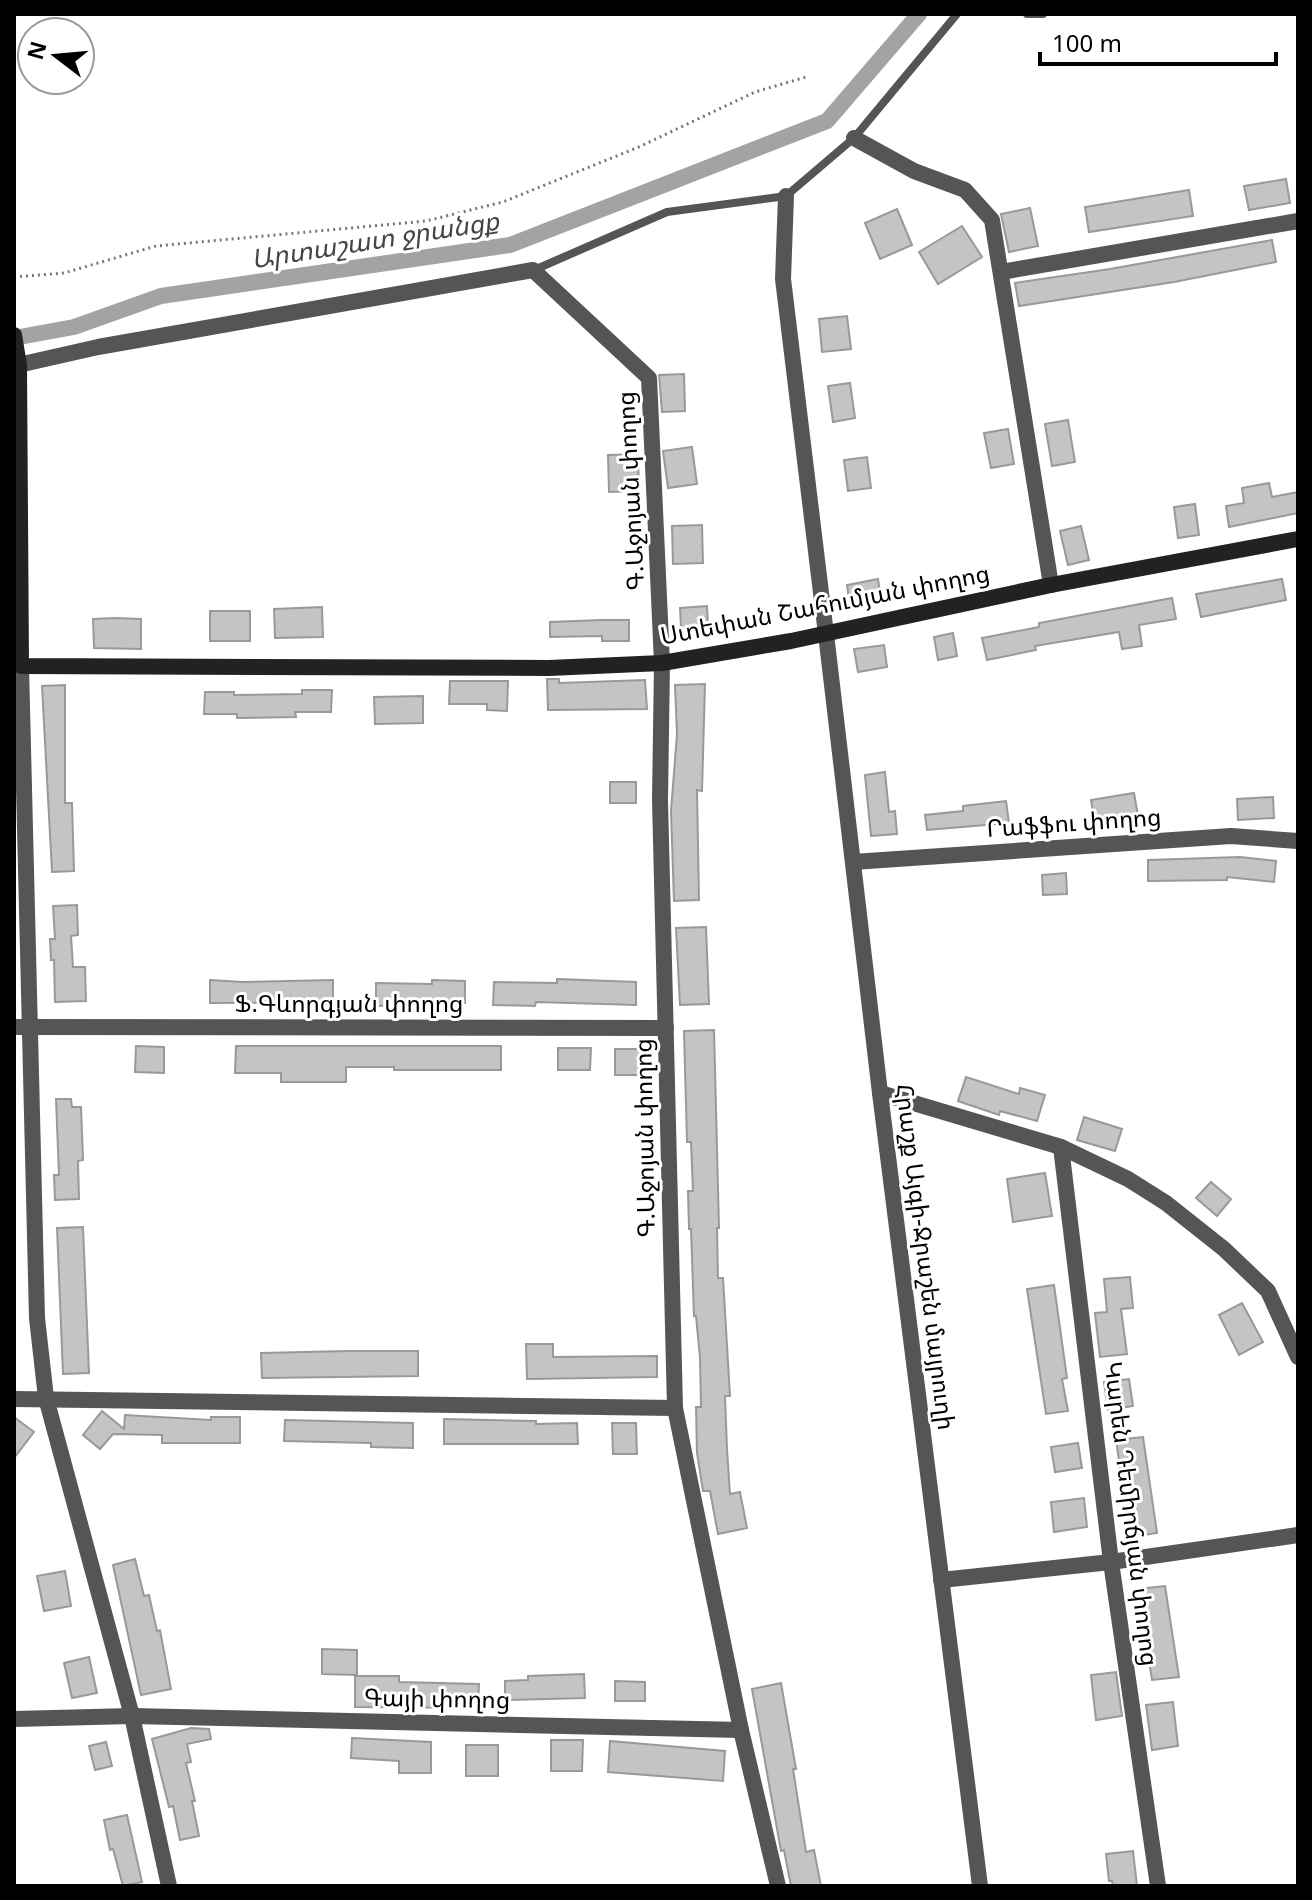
<svg xmlns="http://www.w3.org/2000/svg" width="1312" height="1900" viewBox="0 0 1312 1900" font-family="'Noto Sans','Noto Sans Armenian',sans-serif">
  <style>
    .lines { fill: none; stroke-linecap: round; stroke-linejoin: round }
    .canal { stroke: #a3a3a3; stroke-width: 16 }
    .building { fill: #c4c4c4; stroke: #999; stroke-width: 2 }
    .path { stroke: #777; stroke-width: 3; stroke-dasharray: 2 4; stroke-linecap: butt }
    .service { stroke: #555; stroke-width: 8 }
    .minor { stroke: #555; stroke-width: 16 }
    .tertiary { stroke: #555; stroke-width: 16 }
    .secondary { stroke: #222; stroke-width: 16 }
    .labels { text-anchor: middle; stroke-width: 6; stroke-linejoin: round; paint-order: stroke }
    .street-label { font-size: 24px; fill: #000; stroke: #fff }
    .water-label { font-size: 26px; font-style: italic; fill: #444; stroke: #fff }
  </style>
  <rect width="100%" height="100%" fill="#fff"/>
  <g class="lines">
    <polyline class="canal" points="14,338 74,327 161,296 510,245 827,121 919,14"/>
  </g>
  <g class="building">
    <polygon points="1286,179 1290,203 1249,210 1244,186"/>
    <polygon points="1189,190 1193,216 1089,232 1085,207"/>
    <polygon points="1030,208 1038,246 1009,252 1001,214"/>
    <polygon points="897,209 912,245 880,259 865,223"/>
    <polygon points="962,226 982,257 938,284 919,252"/>
    <polygon points="1272,240 1276,262 1174,282 1019,306 1015,283 1110,269"/>
    <polygon points="847,316 851,349 822,352 819,319"/>
    <polygon points="684,374 685,411 662,412 659,375"/>
    <polygon points="850,383 855,418 833,422 828,386"/>
    <polygon points="1068,420 1075,462 1052,466 1045,424"/>
    <polygon points="1008,429 1014,464 991,468 984,433"/>
    <polygon points="692,447 697,484 668,488 663,451"/>
    <polygon points="638,454 639,491 609,492 608,455"/>
    <polygon points="867,457 871,488 848,491 844,460"/>
    <polygon points="1269,483 1272,497 1298,492 1298,513 1229,527 1226,506 1244,503 1242,488"/>
    <polygon points="1195,504 1199,535 1178,538 1174,507"/>
    <polygon points="702,525 703,563 673,564 672,526"/>
    <polygon points="1081,526 1089,560 1068,565 1060,531"/>
    <polygon points="878,579 881,600 850,606 847,585"/>
    <polygon points="1282,579 1286,600 1201,617 1196,594"/>
    <polygon points="1172,598 1176,619 1139,625 1142,646 1122,649 1119,632 1035,646 1036,650 987,660 982,638 1039,627 1039,623"/>
    <polygon points="707,606 708,626 681,628 680,608"/>
    <polygon points="322,607 323,637 275,638 274,609"/>
    <rect x="210" y="611" width="40" height="30"/>
    <polygon points="115,618 141,619 141,649 94,648 93,619"/>
    <polygon points="602,620 629,620 629,641 602,641 602,636 550,637 550,622"/>
    <polygon points="953,633 957,656 938,660 934,637"/>
    <polygon points="884,645 887,667 858,672 854,649"/>
    <polygon points="547,679 559,679 559,683 645,680 647,709 548,710"/>
    <polygon points="450,681 508,681 507,711 487,710 487,704 449,704"/>
    <polygon points="705,684 702,791 697,790 699,900 674,901 671,811 677,734 675,685"/>
    <polygon points="65,685 65,803 72,803 74,871 52,872 42,686"/>
    <polygon points="302,690 332,690 331,712 295,712 296,717 237,718 237,714 204,714 205,692 234,692 234,695 302,694"/>
    <polygon points="423,696 423,723 375,724 374,697"/>
    <polygon points="885,772 889,812 895,811 897,834 871,836 865,775"/>
    <rect x="610" y="782" width="26" height="21"/>
    <polygon points="1134,793 1139,822 1096,829 1091,800"/>
    <polygon points="1273,797 1274,818 1238,820 1237,799"/>
    <polygon points="1006,801 1009,823 927,830 925,815 963,811 963,806"/>
    <polygon points="1240,857 1276,861 1274,882 1227,877 1227,880 1148,881 1148,860"/>
    <polygon points="1066,873 1067,894 1043,895 1042,875"/>
    <polygon points="77,905 78,935 71,936 73,967 85,967 86,1001 55,1002 54,960 51,960 50,939 55,939 53,906"/>
    <polygon points="706,927 709,1004 680,1005 676,928"/>
    <polygon points="557,979 636,982 636,1005 536,1002 535,1006 493,1005 494,982 557,983"/>
    <polygon points="210,980 243,982 333,980 333,1002 210,1003"/>
    <polygon points="432,980 465,981 465,1003 376,1006 376,983 432,984"/>
    <polygon points="714,1030 719,1228 717,1228 718,1278 723,1278 730,1396 725,1396 727,1449 730,1494 740,1492 747,1528 718,1534 710,1491 703,1491 697,1453 696,1407 701,1407 700,1358 696,1316 694,1316 691,1229 689,1229 688,1191 693,1191 691,1142 687,1142 684,1031"/>
    <polygon points="136,1046 164,1047 164,1073 135,1072"/>
    <polygon points="236,1046 501,1046 501,1070 394,1070 394,1067 346,1067 346,1082 281,1082 281,1073 235,1073"/>
    <polygon points="558,1048 591,1048 590,1070 558,1070"/>
    <polygon points="615,1049 644,1049 645,1075 615,1075"/>
    <polygon points="966,1077 1019,1094 1020,1088 1045,1095 1037,1121 1000,1111 999,1115 958,1101"/>
    <polygon points="56,1099 71,1099 72,1107 81,1107 83,1160 78,1161 79,1199 55,1200 54,1175 59,1175"/>
    <polygon points="1084,1117 1122,1129 1115,1151 1077,1140"/>
    <polygon points="1045,1173 1052,1216 1013,1222 1007,1179"/>
    <polygon points="1211,1182 1231,1199 1217,1216 1196,1198"/>
    <polygon points="83,1227 89,1373 63,1374 57,1228"/>
    <polygon points="1130,1277 1133,1308 1121,1309 1127,1354 1100,1357 1095,1313 1107,1312 1104,1279"/>
    <polygon points="1054,1285 1067,1378 1062,1379 1068,1411 1046,1414 1027,1289"/>
    <polygon points="1242,1303 1263,1342 1239,1355 1219,1315"/>
    <polygon points="526,1344 553,1344 553,1357 657,1356 657,1377 527,1379"/>
    <polygon points="348,1351 418,1351 418,1376 262,1378 261,1353"/>
    <polygon points="1129,1379 1133,1406 1108,1410 1104,1382"/>
    <polygon points="102,1411 124,1429 125,1415 211,1420 211,1417 240,1417 240,1443 162,1443 162,1435 113,1434 100,1449 83,1435"/>
    <polygon points="14,1417 34,1432 14,1458"/>
    <polygon points="444,1419 536,1421 536,1424 577,1423 578,1444 444,1444"/>
    <polygon points="285,1420 413,1423 413,1448 371,1447 371,1443 284,1441"/>
    <polygon points="612,1423 636,1423 637,1454 613,1454"/>
    <polygon points="1143,1437 1157,1533 1130,1537 1116,1440"/>
    <polygon points="1078,1443 1082,1468 1055,1472 1051,1447"/>
    <polygon points="1084,1498 1087,1527 1054,1532 1051,1502"/>
    <polygon points="135,1559 144,1596 149,1595 157,1631 160,1630 171,1689 141,1695 113,1565"/>
    <polygon points="65,1571 71,1606 44,1611 37,1576"/>
    <polygon points="1165,1586 1179,1677 1152,1680 1138,1589"/>
    <polygon points="322,1649 357,1650 357,1675 322,1674"/>
    <polygon points="89,1657 97,1693 72,1698 64,1663"/>
    <polygon points="1116,1672 1122,1716 1096,1720 1091,1675"/>
    <polygon points="584,1674 585,1698 505,1700 505,1681 528,1680 528,1676"/>
    <polygon points="355,1676 399,1676 399,1682 479,1684 478,1708 355,1707"/>
    <polygon points="615,1681 645,1682 645,1701 615,1701"/>
    <polygon points="781,1683 796,1769 793,1769 806,1852 814,1850 821,1886 791,1886 784,1850 781,1851 752,1689"/>
    <polygon points="1173,1702 1178,1746 1152,1750 1146,1705"/>
    <polygon points="191,1728 209,1729 211,1739 187,1744 191,1762 186,1763 195,1801 192,1801 199,1836 180,1840 173,1806 169,1807 152,1739"/>
    <polygon points="352,1738 431,1742 431,1773 399,1773 399,1761 351,1758"/>
    <polygon points="551,1740 583,1740 582,1771 551,1771"/>
    <polygon points="610,1741 725,1751 723,1781 608,1772"/>
    <polygon points="106,1742 112,1766 95,1770 89,1746"/>
    <rect x="466" y="1745" width="32" height="31"/>
    <polygon points="127,1815 142,1882 123,1886 113,1849 110,1850 104,1820"/>
    <polygon points="1133,1851 1137,1886 1113,1886 1112,1881 1109,1881 1106,1854"/>
  </g>
  <g class="lines">
    <polyline class="path" points="14,277 64,273 156,246 426,221 503,202 641,146 755,92 806,77"/>
    <g class="service">
      <polyline points="1027,14 1043,14"/>
      <polyline points="534,270 667,212 786,196 854,138 957,14"/>
    </g>
    <g class="minor">
      <polyline points="854,138 914,171 965,190 992,220 1051,585"/>
      <polyline points="786,196 783,279 826,634"/>
      <polyline points="1001,272 1298,221"/>
      <polyline points="14,366 98,347 533,270 649,378 662,663 660,800 675,1408 741,1730 778,1886"/>
      <polyline points="21,666 37,1318 46,1398 132,1716 169,1886"/>
      <polyline points="853,862 1231,836 1298,841"/>
      <polyline points="14,1027 666,1028"/>
      <polyline points="880,1093 1061,1147 1128,1179 1166,1203 1224,1249 1268,1291 1298,1357"/>
      <polyline points="1061,1147 1111,1562 1158,1886"/>
      <polyline points="14,1399 675,1408"/>
      <polyline points="941,1580 1111,1562 1298,1535"/>
      <polyline points="14,1719 132,1716 741,1730"/>
    </g>
    <polyline class="tertiary" points="826,634 880,1093 980,1886"/>
    <polyline class="secondary" points="14,335 19,365 21,666 549,668 662,663 791,641 1051,585 1298,539"/>
  </g>
  <g class="labels">
    <g class="street-label">
      <text transform="translate(631 491) rotate(-93)" y="8">Գ.Աջոյան փողոց</text>
      <text transform="translate(825 605) rotate(-11)" y="8">Ստեփան Շահումյան փողոց</text>
      <text transform="translate(1074 823) rotate(-4)" y="8">Րաֆֆու փողոց</text>
      <text x="349" y="1012">Ֆ.Գևորգյան փողոց</text>
      <text transform="translate(645 1138) rotate(-91)" y="8">Գ.Աջոյան փողոց</text>
      <text transform="translate(925 1257) rotate(83)" y="8">Հրաշք Այգի-Ջրաշեն մայրուղի</text>
      <text transform="translate(1131 1514) rotate(83)" y="8">Կարեն Դեմիրճյան փողոց</text>
      <text transform="translate(437 1699) rotate(1)" y="8">Գայի փողոց</text>
    </g>
    <g class="water-label">
      <text transform="translate(375 240) rotate(-9)" y="9">Արտաշատ ջրանցք</text>
    </g>
  </g>
  <rect width="1312" height="1900" fill="none" stroke="#000000" stroke-width="32"/>
  <g transform="translate(56 56) rotate(286)"><circle r="38" fill="#ffffff" stroke="#999999" stroke-width="2"/>
  <path d="M0-6L14 30L0 20L-14 30Z" fill="#000000"/>
  <text y="-12" font-size="22" font-weight="bold" text-anchor="middle" fill="#000000">N</text>
  </g>
  <path d="M1040 52v12h236v-12" fill="none" stroke="#000000" stroke-width="4"/>
  <text x="1052" y="52" font-size="24" fill="#000000" stroke="#ffffff" stroke-width="6" paint-order="stroke">100 m</text>
</svg>
